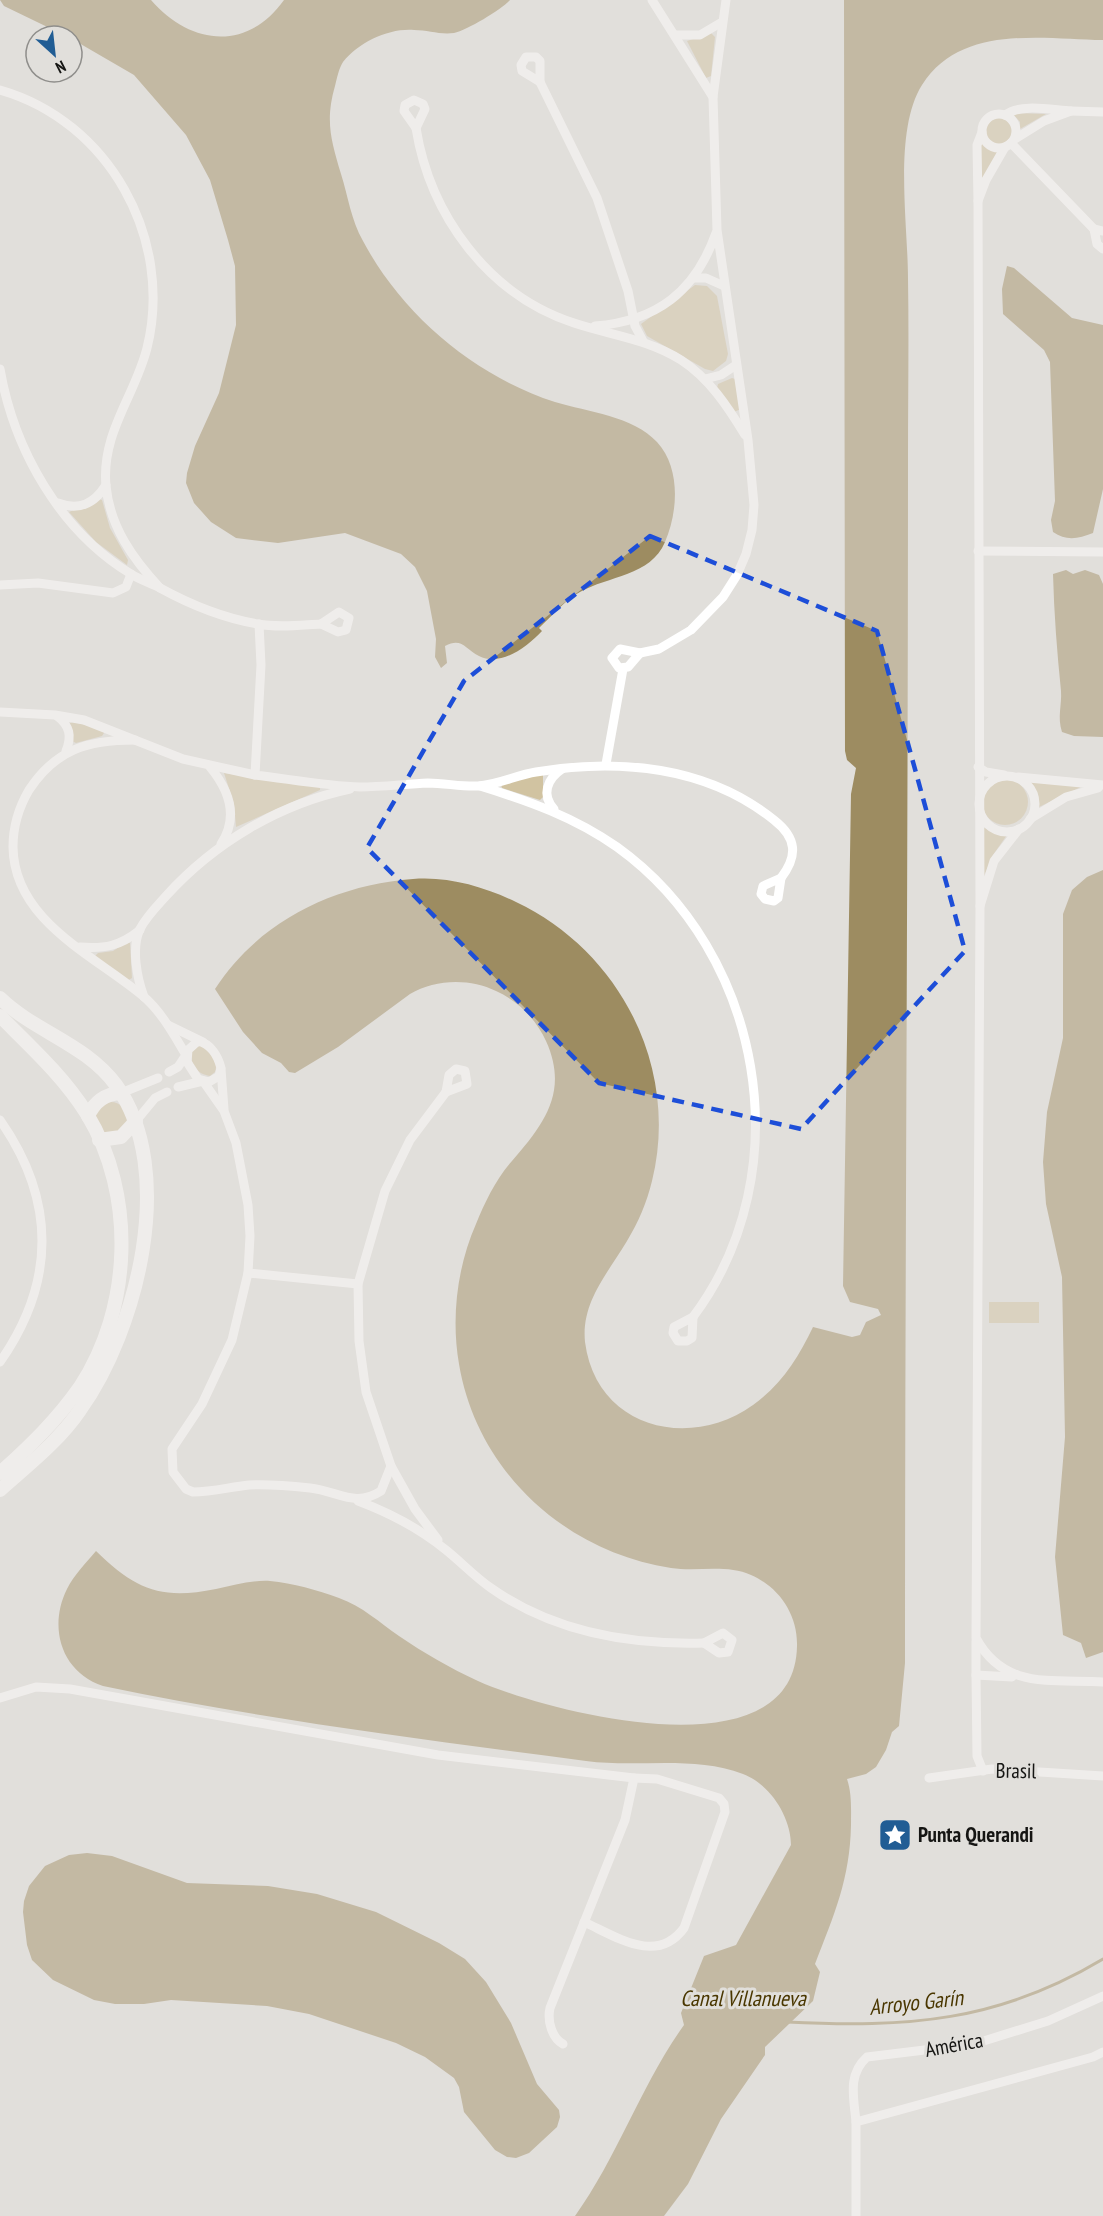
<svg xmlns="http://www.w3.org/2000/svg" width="1103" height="2216" viewBox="0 0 1103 2216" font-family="'PT Sans Narrow',sans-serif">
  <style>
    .green { fill: #d1c3a1 }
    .water { fill: #9d8c61 }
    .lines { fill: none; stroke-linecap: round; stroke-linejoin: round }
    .stream { stroke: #9d8c61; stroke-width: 3 }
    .street { stroke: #fff; stroke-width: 9 }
    .secondary { stroke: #fff; stroke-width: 14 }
    .marked { fill: none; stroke: #1d4ed8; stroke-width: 4.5; stroke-dasharray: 12 8; stroke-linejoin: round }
    .labels { text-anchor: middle; stroke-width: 6; stroke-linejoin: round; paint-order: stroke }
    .street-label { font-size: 21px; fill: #151513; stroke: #e1dfdb }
    .poi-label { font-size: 21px; font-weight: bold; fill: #151513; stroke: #e1dfdb; text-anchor: start }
    .water-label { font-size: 22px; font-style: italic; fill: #4a3700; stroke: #e1dfdb }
  </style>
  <rect width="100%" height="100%" fill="#e1dfdb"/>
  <g class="green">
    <polygon points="711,33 715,37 711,76 706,78 687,41"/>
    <polygon points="1012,113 1046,114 1020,129 1020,122"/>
    <circle cx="999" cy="131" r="13"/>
    <polygon points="981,143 998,151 983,178 981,178"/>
    <polygon points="695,285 707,286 717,296 728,354 726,361 713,371 705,369 647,336 641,324"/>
    <polygon points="732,378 735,379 741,409 734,412 717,388 718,384"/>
    <polygon points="99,499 102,500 110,528 128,560 127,565 96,542 69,512"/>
    <polygon points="73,722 103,729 104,733 102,736 76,743 72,741 70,723"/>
    <polygon points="224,773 320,787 320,790 236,827 234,804"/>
    <polygon points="543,774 543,797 540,800 502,788 501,784"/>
    <circle cx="1005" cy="802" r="23"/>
    <polygon points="1030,782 1083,786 1039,807 1037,793"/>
    <polygon points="981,826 994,833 1007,835 993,855 983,878"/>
    <polygon points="127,942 130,943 132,978 127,981 94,957 98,953 113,951"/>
    <path d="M202,1045C210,1052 219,1061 215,1072L210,1076C196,1074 189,1063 192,1049Z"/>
    <circle cx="111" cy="1118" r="16"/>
    <rect x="989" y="1302" width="50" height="21"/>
  </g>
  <g class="water">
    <path d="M0,0H151C190,45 247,52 284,0H510C501,10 467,30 454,33C440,35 428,30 414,30C389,28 359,42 343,62C339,68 337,78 335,86C325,121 331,140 341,174C348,196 351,220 363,241C403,316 475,376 555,402C588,412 633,416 657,442C681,468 678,512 665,542C651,576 608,576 580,592C565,600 552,616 539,628L542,631C527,647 501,667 479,656C465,649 462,637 445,646L447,663L441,668L435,657L436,639L427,591L415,567L401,554L345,533L278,543L236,538L211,522L194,503L186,483L187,473L195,446L219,393L236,325L235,266L228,240L210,180L186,135L134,75L72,39V36H66L4,6Z"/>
    <path d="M844,0H1103V40C1042,39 961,24 922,85C893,131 908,224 908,279C909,338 908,398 908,457C908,859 905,1261 905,1663L899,1726L892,1732L886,1750L876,1767L866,1774L847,1779C852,1794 851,1809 851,1825C850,1879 834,1915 815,1964L820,1972L813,2001L765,2047V2055L721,2119L688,2184L664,2216H575C618,2156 641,2085 684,2025L681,2013L704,1956L736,1945L791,1845C791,1817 770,1784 743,1774C693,1755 638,1768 586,1761C425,1740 262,1719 103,1686C61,1672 48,1627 67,1589C74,1575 86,1563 96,1551C136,1590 161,1600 216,1589C234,1585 252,1580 270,1581C293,1583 317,1590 339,1598C362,1606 380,1623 399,1636C424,1653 450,1668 478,1681C547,1712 795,1777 797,1646C798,1615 779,1587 751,1575C727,1564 697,1572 671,1568C566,1552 477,1472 459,1364C451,1318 457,1267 476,1224C485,1202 496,1179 512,1161C544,1124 569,1092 546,1041C536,1019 518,1001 496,991C470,978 435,979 410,994L338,1047L295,1073L289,1072L281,1063L262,1053L243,1032L215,989C259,921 334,885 413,879C448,876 485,887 516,902C620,951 680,1068 652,1181C647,1202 638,1223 627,1241C608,1273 581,1302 585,1342C596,1428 689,1451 753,1405C782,1384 798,1358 813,1327L852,1337L860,1335L866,1322L881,1315L878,1309L850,1302L843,1286L851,794L856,768L847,760L845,751Z"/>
    <path d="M1007,266L1014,268L1072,318L1103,325V489L1093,533C1078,539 1066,541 1053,532L1051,520L1055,501L1050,362L1044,350L1003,314L1002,289Z"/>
    <path d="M1066,570L1073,574L1085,570L1099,575L1103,584V737L1074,736L1062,732C1057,717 1062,705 1061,691C1057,652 1054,613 1053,574Z"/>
    <polygon points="1103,870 1103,1652 1086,1658 1081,1643 1063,1635 1055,1557 1065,1437 1062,1277 1046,1204 1043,1162 1047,1112 1063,1038 1063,914 1072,890 1087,877"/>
    <polygon points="87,1853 112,1856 187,1883 268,1886 317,1894 376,1912 439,1943 465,1959 486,1982 511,2023 537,2084 559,2110 560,2117 557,2127 529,2153 516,2158 507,2157 495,2150 464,2112 459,2087 454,2078 425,2057 396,2043 309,2014 267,2006 171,2000 144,2004 115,2004 94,2000 53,1980 32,1960 27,1945 23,1912 24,1901 29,1886 45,1866 69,1855"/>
  </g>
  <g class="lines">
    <path class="stream" d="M787,2022C907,2028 998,2022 1103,1959"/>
    <g class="street">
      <polyline points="676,35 700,35 722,22"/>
      <polygon points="526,57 536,57 540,61 540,82 522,71 521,65"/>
      <polyline points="540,82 597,198 628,291 635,326 643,341"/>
      <path d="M0,90C109,121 174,239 147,348C135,396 101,433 106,486C110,527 133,559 160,588"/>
      <polyline points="713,97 726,0"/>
      <polygon points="414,100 423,104 425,109 416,128 404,111 405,105"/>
      <polyline points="1071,111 1103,112"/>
      <circle cx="999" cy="131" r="17"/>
      <path d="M1005,115C1021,103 1052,110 1071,111L1044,121L1015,139"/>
      <path d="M416,128C430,215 488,295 574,323C610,335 648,339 681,360C709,378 728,407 745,435"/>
      <polyline points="982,132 977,145 978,201 986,180 1005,147"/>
      <polyline points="1011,143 1094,229"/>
      <polyline points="978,201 980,906 994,861 1019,829"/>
      <polyline points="1103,231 1094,229 1097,244 1103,249"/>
      <polyline points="693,278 706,278 724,286"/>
      <path d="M595,326C657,321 695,292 716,233"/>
      <path d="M0,369C14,450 60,531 131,574C140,580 151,583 160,588C191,605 222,618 258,624C278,628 301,625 321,624"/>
      <polyline points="705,379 721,375 736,365"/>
      <path d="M58,503C79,511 94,504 106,485"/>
      <polyline points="978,551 1103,552"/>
      <polyline points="0,585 38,583 113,593 126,587 131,574"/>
      <polygon points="339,612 349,618 346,630 338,632 321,624"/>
      <path d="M259,624L261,665L255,775C289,779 325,786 360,787C382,787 405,784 428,783C445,783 462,787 478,786C497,785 517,775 536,772C618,758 707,766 774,820C797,838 798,856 781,878"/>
      <polygon points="620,649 640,653 628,667 619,668 612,658"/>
      <polyline points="640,653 659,649 691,630 723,597 737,575 746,554 752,530 754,505 748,440 717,230 713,97 652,0"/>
      <polyline points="0,712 55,715 84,720 183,759 255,775"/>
      <path d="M57,716C70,726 72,736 66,751"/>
      <path d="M135,740C88,740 56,749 29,790C19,807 13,827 13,847C14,921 94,955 143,996C161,1011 174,1035 186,1055L178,1067L169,1072"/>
      <polyline points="606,764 623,669"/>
      <path d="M210,767C229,790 239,817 221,844"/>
      <polyline points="978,767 986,772 1004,775"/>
      <circle cx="1007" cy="804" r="28"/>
      <polyline points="1018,777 1103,785"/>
      <path d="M480,786C529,801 574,817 617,847C763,952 802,1172 693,1317"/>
      <path d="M554,809C541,795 547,779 562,769"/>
      <polyline points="1030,819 1066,797 1098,788"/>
      <polygon points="781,878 778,898 774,901 765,899 761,894 763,886"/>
      <path d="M980,906L976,1638C1004,1690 1051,1679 1103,1682"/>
      <path d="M80,947C105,949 120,946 140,930"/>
      <path d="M144,997C137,978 131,948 140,929C146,917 157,906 166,896C214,843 279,804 350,789"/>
      <polyline points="168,1025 203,1042"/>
      <path d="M198,1041C211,1044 218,1056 221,1068L219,1076L209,1082L198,1079L187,1062L188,1050Z"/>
      <polyline points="221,1069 224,1109"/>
      <polygon points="456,1069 465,1071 467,1084 446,1092 449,1075"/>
      <path d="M178,1087L203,1081L224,1111L236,1143L248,1205L250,1236L248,1273L232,1340L202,1404L172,1449L173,1472L186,1489L193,1492C212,1492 230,1487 249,1485C268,1484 291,1486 310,1488C338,1491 355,1508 381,1491L391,1466L366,1392L359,1341L358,1284L385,1191L410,1140L446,1092"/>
      <polyline points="121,1093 158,1078"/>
      <path d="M0,1120C56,1200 56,1282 0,1362"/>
      <polyline points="136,1121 155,1098 167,1092"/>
      <polyline points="248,1273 358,1284"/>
      <polygon points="693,1317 692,1338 687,1341 678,1341 673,1333 674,1327"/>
      <polyline points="391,1466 415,1509 438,1540"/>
      <path d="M358,1501C390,1513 419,1528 446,1550C461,1562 475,1577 491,1588C553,1632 630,1645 704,1643"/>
      <polygon points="723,1633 732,1640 728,1652 719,1653 704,1643"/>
      <polyline points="976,1641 976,1675 1012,1677"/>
      <polyline points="976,1675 977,1756 983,1771"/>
      <path d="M0,1698L36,1687L70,1689L438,1755L634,1778L625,1820L550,2008C547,2021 552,2038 563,2044"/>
      <polyline points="929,1778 992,1769 1103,1776"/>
      <path d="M584,1922C617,1937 657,1965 684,1928L725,1812L724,1804L719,1798L657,1779L634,1778"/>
      <path d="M856,2122C854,2098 847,2075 867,2057L974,2044L1048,2021L1103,1996"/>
      <polyline points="856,2216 856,2122 1093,2057 1103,2052"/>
    </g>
    <g class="secondary">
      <path d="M0,998C35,1032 86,1044 116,1085C178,1171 137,1330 80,1410C59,1441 28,1465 0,1490"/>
      <path d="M0,1016C31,1047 64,1077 87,1114C136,1195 132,1308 80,1387C57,1420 30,1446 0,1473"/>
      <path d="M88,1116C95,1101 105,1094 121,1093"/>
      <polyline points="99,1140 121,1137 136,1121"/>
    </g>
  </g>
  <path d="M0 0H1103V2216H0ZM650,536L877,631L965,951L801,1129L599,1083L367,848L464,681Z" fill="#e1dfdb" fill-opacity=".55" fill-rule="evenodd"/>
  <path class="marked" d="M650,536L877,631L965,951L801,1129L599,1083L367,848L464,681Z"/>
  <defs>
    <g id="sight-square" transform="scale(1.725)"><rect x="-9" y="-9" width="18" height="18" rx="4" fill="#215d94" stroke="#e1dfdb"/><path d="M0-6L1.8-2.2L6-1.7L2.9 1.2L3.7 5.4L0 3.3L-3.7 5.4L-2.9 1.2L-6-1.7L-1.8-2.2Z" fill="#fff"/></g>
  </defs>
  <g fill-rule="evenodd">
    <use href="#sight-square" x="895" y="1835"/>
  </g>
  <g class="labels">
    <g class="street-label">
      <text transform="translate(1016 1771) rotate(1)" y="7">Brasil</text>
      <text transform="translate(954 2045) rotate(-10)" y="7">América</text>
    </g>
    <g class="poi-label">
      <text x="918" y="1842">Punta Querandi</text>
    </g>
    <g class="water-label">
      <text x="743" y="2006">Canal Villanueva</text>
      <text transform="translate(916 2002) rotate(-6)" y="8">Arroyo Garín</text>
    </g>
  </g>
  <g transform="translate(54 54) rotate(153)"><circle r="28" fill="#e1dfdb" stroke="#8f8e8b" stroke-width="1.5"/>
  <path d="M0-4.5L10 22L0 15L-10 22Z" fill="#215d94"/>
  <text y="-9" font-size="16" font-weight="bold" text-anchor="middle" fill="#151513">N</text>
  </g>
</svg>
